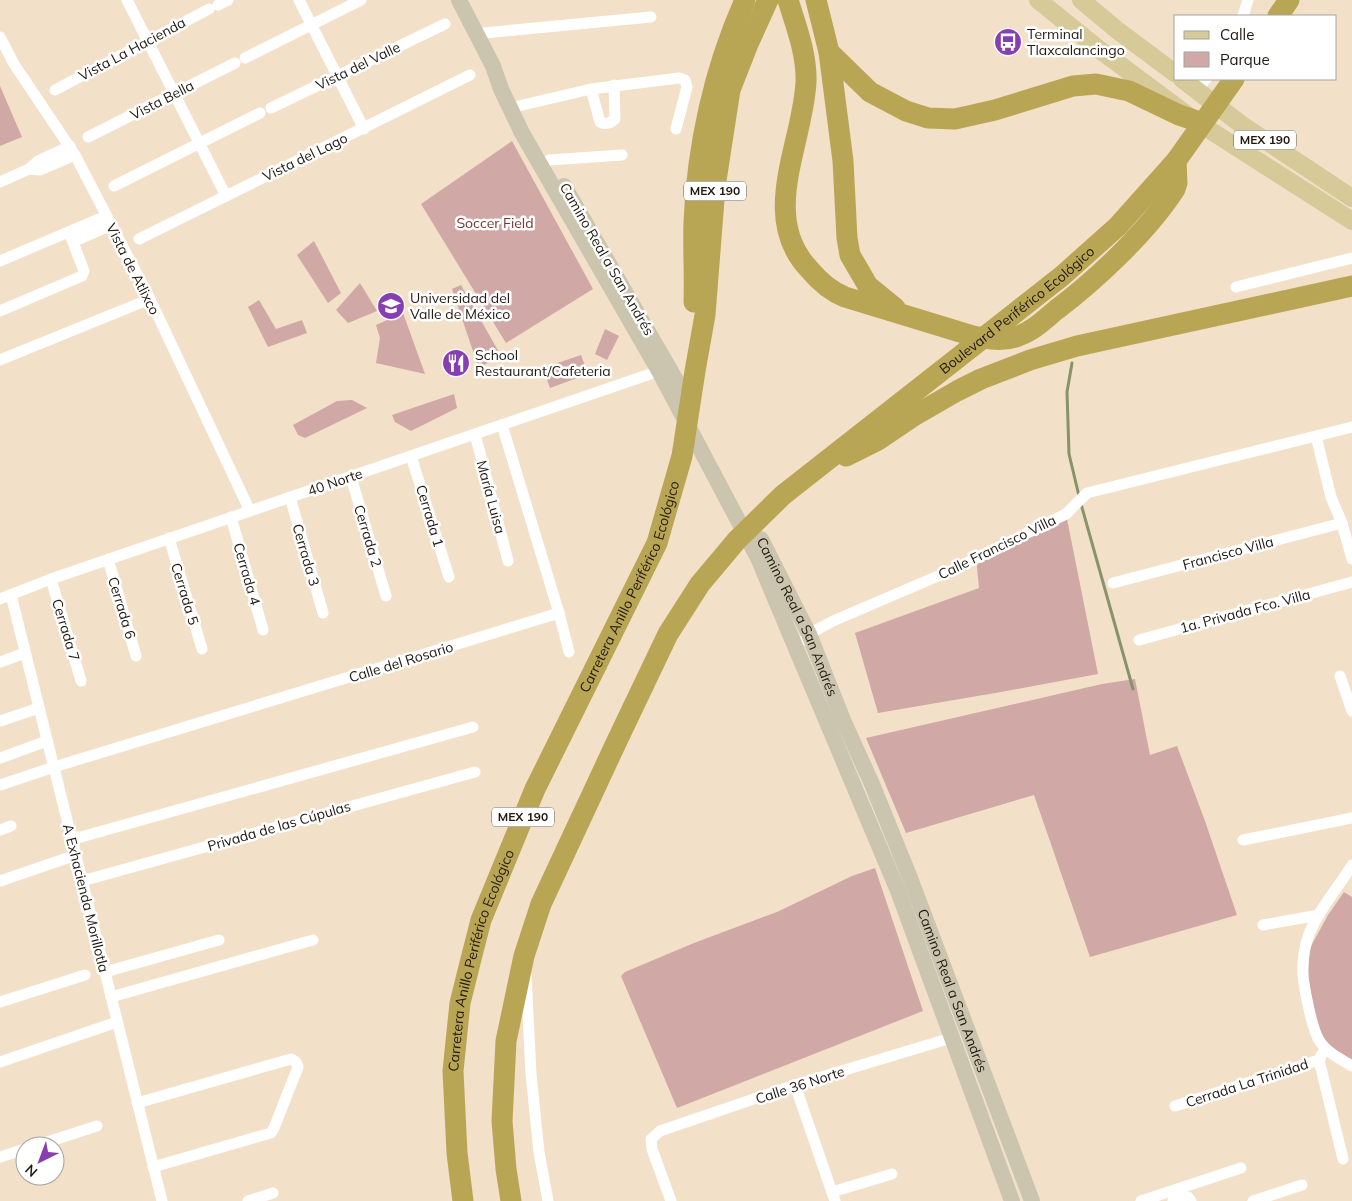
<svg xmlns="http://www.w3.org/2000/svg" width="1352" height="1201" viewBox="0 0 1352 1201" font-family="Mulish,sans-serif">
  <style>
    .green { fill: #d0a8a5 }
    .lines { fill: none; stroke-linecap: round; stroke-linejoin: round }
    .stream { stroke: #879368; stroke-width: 3 }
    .street { stroke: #fff; stroke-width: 11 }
    .secondary { stroke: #cbc5af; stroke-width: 16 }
    .primary { stroke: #d5ca98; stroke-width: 18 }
    .highway { stroke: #b9a654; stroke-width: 21 }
    .labels { text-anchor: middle; stroke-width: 5; stroke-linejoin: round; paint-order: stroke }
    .shield { fill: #fff; stroke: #625e58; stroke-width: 1 }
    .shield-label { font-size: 12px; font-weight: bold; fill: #1f1910 }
    .poi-label { font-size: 14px; fill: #1f1910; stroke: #fff; text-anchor: start }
    .street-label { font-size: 14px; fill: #1f1910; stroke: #fff }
    .park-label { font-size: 14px; fill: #763533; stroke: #fff }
  </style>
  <rect width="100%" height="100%" fill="#f3e0c9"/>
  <g class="green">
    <polygon points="0,86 22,137 0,146"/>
    <polygon points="512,141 593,289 506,343 421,204"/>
    <polygon points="314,241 341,293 328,303 297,255"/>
    <polygon points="360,283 377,311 348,323 336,310"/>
    <polygon points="461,285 500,354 479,369 452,289"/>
    <polygon points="259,300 276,329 302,320 307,333 268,347 248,307"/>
    <polygon points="403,313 425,374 376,363 380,338 376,325"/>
    <polygon points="605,329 619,336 607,360 595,354"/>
    <polygon points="581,355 588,374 550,388 543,368"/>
    <polygon points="454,394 457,408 411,431 395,422 392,415"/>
    <polygon points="352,400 367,408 305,438 298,435 293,425 337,401"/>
    <polygon points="1066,514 1098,674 1001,692 878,713 855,633 979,588 976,557"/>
    <polygon points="1135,679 1150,755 1177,746 1205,821 1237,915 1090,957 1034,795 906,833 866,738 1102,684"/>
    <polygon points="875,868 923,1011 677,1108 621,976 625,972 694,943 777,912 852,876"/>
    <polygon points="1344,892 1352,897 1352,1060 1325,1043 1318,1031 1307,972 1310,948 1328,915"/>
  </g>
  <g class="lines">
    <g class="stream">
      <polyline points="1072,363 1067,392 1069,454 1079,496"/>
      <polyline points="1081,504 1133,689"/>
    </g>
    <g class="street">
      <polyline points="127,0 226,196"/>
      <polyline points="299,0 364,129"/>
      <polyline points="218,5 228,0"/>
      <polyline points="1243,16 1248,0"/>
      <polyline points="476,33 483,33 651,17"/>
      <polyline points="0,37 14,64 75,155 150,299 250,511"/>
      <polyline points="245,58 361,0"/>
      <path d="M591,89L600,122C605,125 611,123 615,119L614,85"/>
      <polyline points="55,90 209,9"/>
      <polyline points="1197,90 1206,79"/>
      <polyline points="271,108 445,24"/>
      <polyline points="510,108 591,89 679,78 685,80 687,87 676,129"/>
      <polyline points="88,137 235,63"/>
      <polyline points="549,160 622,155"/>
      <polyline points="29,169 40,170 75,155"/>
      <polyline points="0,182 29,169 38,161 70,146"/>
      <polyline points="114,186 260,113"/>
      <polyline points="139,239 470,75"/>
      <polyline points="73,242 111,225"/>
      <polyline points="0,261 106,216"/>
      <polyline points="1236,287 1352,258"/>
      <polyline points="0,311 82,276 84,271 69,232"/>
      <polyline points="0,360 150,299"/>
      <polyline points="502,425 559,613 569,652"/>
      <polyline points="475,434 508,561"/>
      <polyline points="1316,436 1331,497 1342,523 1352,559"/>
      <polyline points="411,456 449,577"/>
      <polyline points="351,477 386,596"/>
      <polyline points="290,497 323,613"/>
      <polyline points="231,517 263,630"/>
      <polyline points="169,538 202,649"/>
      <polyline points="108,559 136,656"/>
      <polyline points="51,579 81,681"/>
      <polyline points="1113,583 1342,523"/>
      <polyline points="11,595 162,1201"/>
      <polyline points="0,599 51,579 665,369"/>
      <polyline points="805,640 809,634 833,621 952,570 1066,514 1087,493 1352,427"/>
      <polyline points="1139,640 1352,582"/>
      <polyline points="0,662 25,653"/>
      <polyline points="1340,676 1352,711"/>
      <polyline points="0,721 39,708"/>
      <polyline points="0,758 47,741"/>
      <polyline points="0,785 54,767 559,613"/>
      <polyline points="0,830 11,826"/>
      <polyline points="71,837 81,837 473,727"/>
      <polyline points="1243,840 1352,818"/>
      <path d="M1352,865C1338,888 1319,909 1309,934C1305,945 1303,957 1303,968C1302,981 1312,1029 1319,1040C1326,1052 1340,1059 1352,1066"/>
      <polyline points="0,881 76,855"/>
      <polyline points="82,881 475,772"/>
      <polyline points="1263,925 1319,915"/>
      <polyline points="105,972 219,940"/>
      <polyline points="526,974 531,1074 539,1152 548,1201"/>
      <polyline points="111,997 313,940"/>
      <polyline points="0,1002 85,975"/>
      <polyline points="1322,1054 1319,1060 1343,1159"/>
      <polyline points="0,1062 117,1022"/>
      <polyline points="795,1085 835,1201"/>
      <polyline points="137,1103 291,1059 296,1062 298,1067 274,1128 271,1133 153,1167"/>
      <polyline points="1175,1106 1319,1060"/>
      <polyline points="35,1146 97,1126"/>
      <polyline points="0,1157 25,1149"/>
      <polyline points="832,1192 892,1174"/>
      <polyline points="248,1201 273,1193"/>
      <polyline points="671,1201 652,1149 651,1139 660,1131 795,1085 951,1038"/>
      <polyline points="1141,1201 1241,1168"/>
      <polyline points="1173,1201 1188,1197 1191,1201"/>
      <polyline points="1253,1201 1302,1185"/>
    </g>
    <g class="secondary">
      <polyline points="459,0 493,66 501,89 522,133 659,371 758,558 898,891 1012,1201"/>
      <polyline points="564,186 684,394"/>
      <path id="s1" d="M761,539L809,634L843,720L872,784L910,878L1032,1201"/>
    </g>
    <g class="primary">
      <polyline points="1038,0 1100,50 1194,120 1352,221"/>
      <polyline points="1081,0 1117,30 1176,74"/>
      <polyline points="1182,79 1242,125 1352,198"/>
    </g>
    <g class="highway">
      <path d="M788,0C796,26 807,54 806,82C803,144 759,216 809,269C819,281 830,291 845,297L973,336C988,339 1004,342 1018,336C1033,331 1044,320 1056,310C1096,280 1148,231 1175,189L1177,183L1176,161"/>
      <polyline points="816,0 829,52 870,92 906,111 928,118 955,119 995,110 1073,86 1096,84 1129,91 1179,115 1194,120"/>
      <polyline points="1278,16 1289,0"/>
      <polyline points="829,52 843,161 847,238 850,255 868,286 895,308"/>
      <path d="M694,302C695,276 693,249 694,222C697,147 714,69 745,0"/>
      <polyline points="846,456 878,440 912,417 957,391 981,379 1030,360 1077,346 1352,286"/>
      <path id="s2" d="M463,1201L457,1153L453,1071L460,1003L471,959L481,920L535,789L657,543L682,456L695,371L705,315L715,187L730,90L748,44L768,0"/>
      <path id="s3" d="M511,1201L506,1169L502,1121L506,1041L524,956L541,904L616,743L668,634L700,584L737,540L783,495L1062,276L1118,226L1176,161L1234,79"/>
    </g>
  </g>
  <defs>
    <g id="bus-disc" transform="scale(1.4375)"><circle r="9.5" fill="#863eb1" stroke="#fff"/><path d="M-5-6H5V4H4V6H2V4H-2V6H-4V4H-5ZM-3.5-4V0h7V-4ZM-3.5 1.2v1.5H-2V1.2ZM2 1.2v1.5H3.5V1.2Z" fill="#fff"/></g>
    <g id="university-disc" transform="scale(1.4375)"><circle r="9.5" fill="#863eb1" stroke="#fff"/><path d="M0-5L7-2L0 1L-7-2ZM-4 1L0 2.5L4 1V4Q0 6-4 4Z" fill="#fff"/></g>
    <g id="restaurant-disc" transform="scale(1.4375)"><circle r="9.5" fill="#863eb1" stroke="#fff"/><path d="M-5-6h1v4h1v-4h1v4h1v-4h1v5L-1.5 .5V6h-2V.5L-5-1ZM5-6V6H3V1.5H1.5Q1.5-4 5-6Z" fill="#fff"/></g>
  </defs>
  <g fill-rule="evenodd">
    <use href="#bus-disc" x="1008" y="42"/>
    <use href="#university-disc" x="391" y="306"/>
    <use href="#restaurant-disc" x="456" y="363"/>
  </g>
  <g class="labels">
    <g class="shield">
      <rect x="1234" y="130.5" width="62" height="19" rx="4"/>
      <rect x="684" y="181.5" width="62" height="19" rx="4"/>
      <rect x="492" y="807.5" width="62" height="19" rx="4"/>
    </g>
    <g class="shield-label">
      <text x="1265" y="144">MEX 190</text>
      <text x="715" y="195">MEX 190</text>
      <text x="523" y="821">MEX 190</text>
    </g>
    <g class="poi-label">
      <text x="1027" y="39">Terminal<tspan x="1027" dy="16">Tlaxcalancingo</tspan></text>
      <text x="410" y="303">Universidad del<tspan x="410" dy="16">Valle de México</tspan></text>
      <text x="475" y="360">School<tspan x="475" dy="16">Restaurant/Cafeteria</tspan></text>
    </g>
    <g class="street-label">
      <text transform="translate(132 49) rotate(-28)" y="5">Vista La Hacienda</text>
      <text transform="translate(358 66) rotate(-26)" y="5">Vista del Valle</text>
      <text transform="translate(162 100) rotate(-27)" y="5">Vista Bella</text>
      <text transform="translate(305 157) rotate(-26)" y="5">Vista del Lago</text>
      <text transform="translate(607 259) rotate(60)" y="5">Camino Real a San Andrés</text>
      <text transform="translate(133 269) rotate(63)" y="5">Vista de Atlixco</text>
      <text dy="5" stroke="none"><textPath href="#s3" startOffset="1080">Boulevard Periférico Ecológico</textPath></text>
      <text transform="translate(335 482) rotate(-19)" y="5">40 Norte</text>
      <text transform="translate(491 497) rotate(75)" y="5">María Luisa</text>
      <text transform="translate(430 516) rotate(73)" y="5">Cerrada 1</text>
      <text transform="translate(368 536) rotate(73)" y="5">Cerrada 2</text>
      <text transform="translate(997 547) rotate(-26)" y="5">Calle Francisco Villa</text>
      <text transform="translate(1228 553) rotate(-15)" y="5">Francisco Villa</text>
      <text transform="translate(306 555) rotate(74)" y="5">Cerrada 3</text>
      <text transform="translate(247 574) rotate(74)" y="5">Cerrada 4</text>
      <text dy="5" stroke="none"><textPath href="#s2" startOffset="650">Carretera Anillo Periférico Ecológico</textPath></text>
      <text transform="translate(185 594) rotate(73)" y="5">Cerrada 5</text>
      <text transform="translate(122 608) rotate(73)" y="5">Cerrada 6</text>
      <text transform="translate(1245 611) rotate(-15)" y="5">1a. Privada Fco. Villa</text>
      <text dy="5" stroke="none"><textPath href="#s1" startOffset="86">Camino Real a San Andrés</textPath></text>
      <text transform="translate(66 630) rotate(73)" y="5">Cerrada 7</text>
      <text transform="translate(401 662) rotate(-17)" y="5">Calle del Rosario</text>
      <text transform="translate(279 826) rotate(-16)" y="5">Privada de las Cúpulas</text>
      <text transform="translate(86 898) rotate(76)" y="5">A Exhacienda Morillotla</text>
      <text dy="5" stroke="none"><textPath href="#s2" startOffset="245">Carretera Anillo Periférico Ecológico</textPath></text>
      <text dy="5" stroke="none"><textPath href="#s1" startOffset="491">Camino Real a San Andrés</textPath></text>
      <text transform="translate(1247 1083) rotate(-18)" y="5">Cerrada La Trinidad</text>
      <text transform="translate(800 1085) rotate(-18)" y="5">Calle 36 Norte</text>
    </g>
    <g class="park-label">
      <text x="495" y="228">Soccer Field</text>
    </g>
  </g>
  <rect x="1174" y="15" width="162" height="65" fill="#ffffff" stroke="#a5a39f"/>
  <rect x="1184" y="31" width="25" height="8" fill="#d5ca98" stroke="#a5a39f"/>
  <text x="1220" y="40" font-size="15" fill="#1f1910">Calle</text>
  <rect x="1184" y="52" width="25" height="15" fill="#d0a8a5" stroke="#a5a39f"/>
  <text x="1220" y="65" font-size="15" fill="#1f1910">Parque</text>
  <g transform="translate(40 1161) rotate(222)"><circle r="24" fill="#ffffff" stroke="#a5a39f"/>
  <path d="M0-4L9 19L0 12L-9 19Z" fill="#863eb1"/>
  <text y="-8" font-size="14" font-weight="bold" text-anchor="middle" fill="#1f1910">N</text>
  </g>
</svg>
